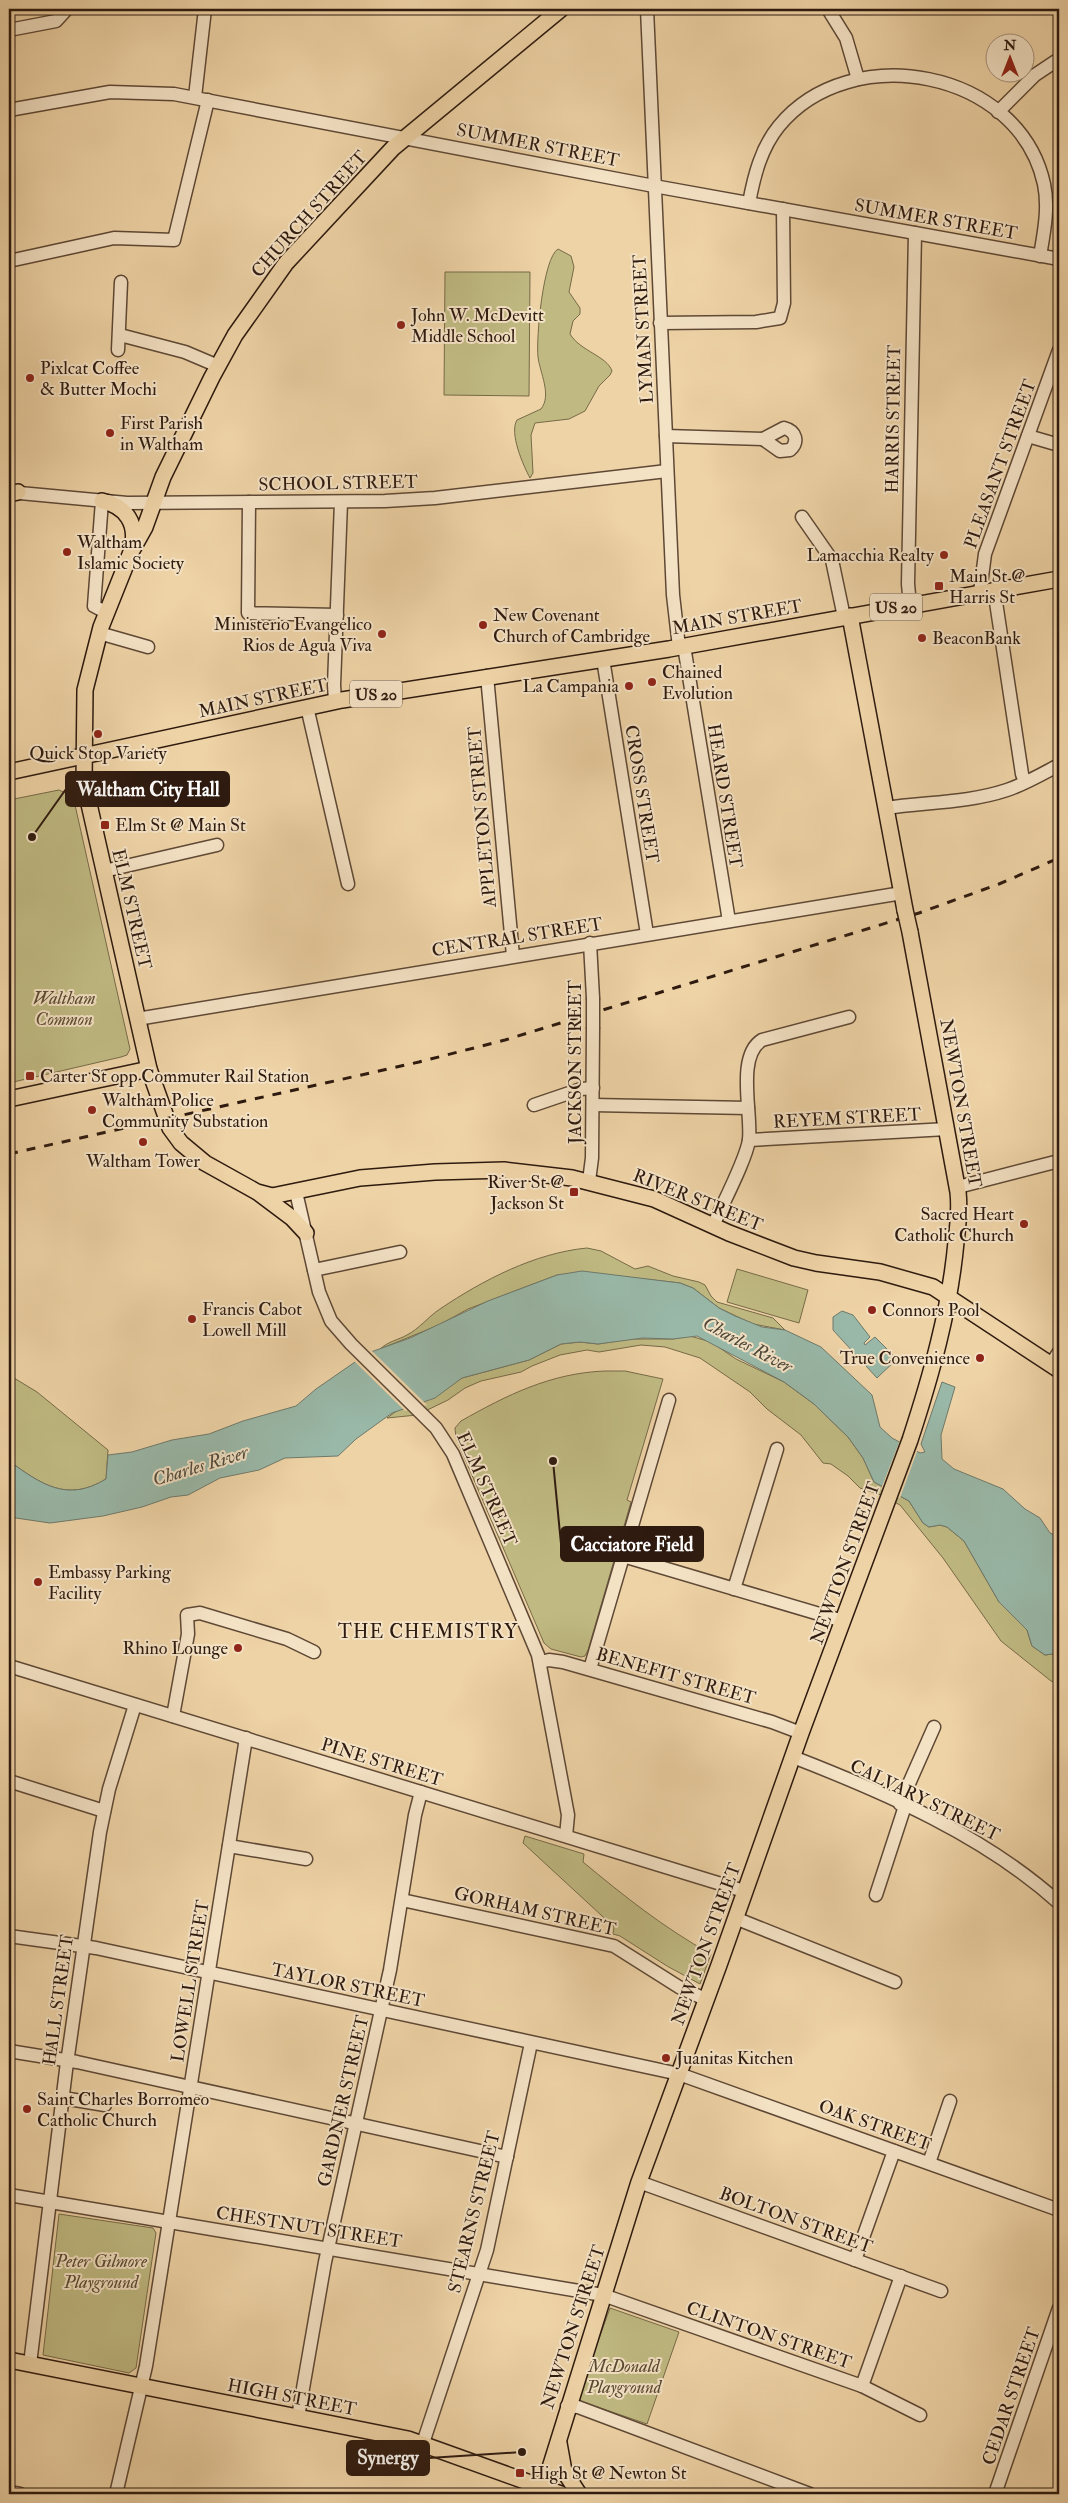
<svg xmlns="http://www.w3.org/2000/svg" width="1068" height="2503" viewBox="0 0 1068 2503" font-family="'IM FELL Double Pica',serif">
  <style>
    .green { fill: #c0ba82; stroke: #776a48 }
    .water { fill: #99b8a8; stroke: #6e796b }
    .pier { fill: #eed3a6 }
    .lines { fill: none; stroke-linecap: round; stroke-linejoin: round }
    .minor-casing { stroke: #5e4835; stroke-width: 15 }
    .major-casing { stroke: #2e1a0f; stroke-width: 18 }
    .minor { stroke: #f4e2c5; stroke-width: 12 }
    .major { stroke: #eed3a6; stroke-width: 15 }
    .rail { stroke: #2e1a0f; stroke-width: 3; stroke-dasharray: 9 9; stroke-linecap: butt }
    .minor-bridge-casing { stroke: #5e4835; stroke-width: 15; stroke-linecap: butt }
    .major-bridge-casing { stroke: #2e1a0f; stroke-width: 18; stroke-linecap: butt }
    .minor-bridge { stroke: #f4e2c5; stroke-width: 12 }
    .major-bridge { stroke: #eed3a6; stroke-width: 15 }
    .poi-dot { fill: #8f2418; stroke: #f4e2c5; stroke-width: 2 }
    .labels { text-anchor: middle; stroke-width: 4; stroke-linejoin: round; paint-order: stroke }
    .shield { fill: #f4e2c5; stroke: #695646; stroke-width: 1 }
    .shield-label { font-size: 16px; font-weight: bold; fill: #2e1a0f }
    .street-label { font-size: 18px; fill: #2e1a0f; stroke: #f4e2c5 }
    .poi-label { font-size: 18px; fill: #2e1a0f; stroke: #f4e2c5; text-anchor: start }
    .park-label { font-size: 18px; font-style: italic; fill: #5a4a32; stroke: #f4e2c5 }
    .water-label { font-size: 19px; font-style: italic; fill: #4e493d; stroke: #f4e2c5 }
    .neighbourhood-label { font-size: 19px; letter-spacing: 1px; fill: #2e1a0f; stroke: #f4e2c5 }
    .leader { fill: none; stroke: #2e1a0f; stroke-width: 2 }
    .callout-dot { fill: #2e1a0f; stroke: #f4e2c5; stroke-width: 2 }
    .callout { fill: #2e1a0f; stroke: #2e1a0f; stroke-width: 2 }
    .callout-label { font-size: 19px; text-anchor: middle; font-weight: bold; fill: #fff }
  </style>
  <rect width="100%" height="100%" fill="#eed3a6"/>
  <filter id="stains"><feTurbulence type="fractalNoise" baseFrequency=".004" numOctaves="4"/><feColorMatrix values="0 0 0 0 .2 0 0 0 0 .09 0 0 0 0 .02 0 0 0 .5 -.17"/></filter>
  <radialGradient id="worn" r=".72"><stop offset=".6" stop-color="#630" stop-opacity="0"/><stop offset="1" stop-color="#630" stop-opacity=".3"/></radialGradient>
  <g class="green">
    <path d="M558,249L571,256L574,267L569,292L580,308V314L573,321L570,334C580,351 607,356 612,371L610,375L599,386L585,411L569,419L535,423L531,435L533,473L530,478C523,465 509,433 517,420L541,409C552,395 540,373 538,357C536,338 543,258 558,249Z"/>
    <polygon points="445,272 530,272 529,396 444,395"/>
    <polygon points="59,790 70,795 75,805 130,1049 127,1055 121,1057 9,1083 9,800"/>
    <path d="M587,1248L601,1251L635,1269L648,1266L673,1276L699,1282L705,1285L711,1296L717,1302L773,1318L785,1330L753,1324L719,1308L693,1288L680,1283L626,1277L557,1275L468,1309L439,1325L380,1349C389,1341 398,1340 407,1335C419,1329 429,1316 440,1309C483,1280 535,1253 587,1248Z"/>
    <polygon points="737,1269 808,1290 799,1323 727,1302"/>
    <polygon points="690,1336 711,1342 736,1359 784,1382 814,1404 848,1437 863,1458 874,1482 909,1501 923,1523 929,1527 940,1525 947,1527 964,1541 999,1602 1027,1630 1032,1646 1045,1655 1059,1653 1059,1684 1051,1681 1001,1641 943,1558 900,1505 881,1495 860,1488 848,1476 831,1464 823,1463 801,1435 767,1409 750,1392 700,1358 665,1347 641,1345 599,1352 587,1350 560,1355 532,1366 521,1372 481,1381 465,1388 448,1400 417,1415 387,1418 398,1410 417,1405 462,1378 529,1360 561,1344 580,1342 598,1344 629,1339 673,1339"/>
    <path d="M605,1371H625L663,1379L627,1500L631,1502L588,1650L585,1656L581,1657L551,1649L544,1643L456,1438L455,1428L461,1421C507,1395 551,1373 605,1371Z"/>
    <path d="M9,1375L37,1392L108,1450L106,1479C67,1503 41,1484 9,1461Z"/>
    <path d="M525,1836L584,1854L583,1862C624,1896 664,1928 711,1954L700,1984L667,1966L620,1936L613,1934L614,1927L523,1843Z"/>
    <polygon points="59,2214 153,2228 156,2233 136,2368 129,2373 43,2355"/>
    <polygon points="610,2308 679,2332 647,2424 577,2400"/>
  </g>
  <g class="water">
    <path d="M582,1271L680,1283L693,1288L719,1308L735,1316L762,1327L785,1330L821,1347L872,1395L880,1427L892,1438L920,1453L925,1452L921,1444L942,1382L955,1387L941,1435L942,1459L954,1469L1003,1489L1025,1509L1040,1518L1050,1533L1059,1537V1653L1045,1655L1032,1646L1027,1630L999,1602L964,1541L947,1527L940,1525L929,1527L923,1523L909,1501L874,1482L863,1458L848,1437L814,1404L784,1382L697,1336L673,1339L643,1338L598,1344L580,1342L561,1344L529,1360L462,1378L435,1398L392,1413L356,1439L338,1456L285,1458L259,1470L220,1478L188,1495L171,1497L142,1507L103,1516L50,1523L9,1517V1461C41,1484 67,1503 106,1479L108,1455L132,1452L172,1440L209,1434L243,1421L296,1406L316,1389L368,1353L410,1338L488,1301L557,1275Z"/>
    <polygon points="842,1311 853,1315 870,1337 864,1343 865,1345 875,1337 897,1359 877,1378 833,1330 833,1317"/>
  </g>
  <g class="pier">
    <polygon points="371,1350 427,1405 405,1411 354,1361"/>
    <polygon points="900,1440 918,1449 900,1498 881,1489"/>
  </g>
  <g class="lines">
    <g class="minor-casing">
      <g id="minor">
        <polyline points="647,9 673,595 679,647"/>
        <polyline points="828,9 846,38 858,79"/>
        <polyline points="9,30 56,21 67,9"/>
        <polyline points="195,97 205,9"/>
        <polyline points="9,110 110,92 174,94 654,186 1059,259"/>
        <polyline points="998,112 1035,75 1059,59"/>
        <path d="M749,203C754,176 761,148 779,126C850,39 1019,69 1044,184C1049,208 1044,232 1040,256"/>
        <polyline points="9,261 114,238 174,240 208,100"/>
        <polyline points="660,323 756,322 780,318 784,303 783,209"/>
        <polyline points="120,335 185,352 218,366"/>
        <polyline points="118,350 121,282"/>
        <path d="M784,428C796,431 799,442 790,450L780,451L763,439Z"/>
        <polyline points="666,436 763,439"/>
        <polyline points="1028,436 1059,445"/>
        <polyline points="9,492 127,503 385,501 435,498 667,471"/>
        <polyline points="102,501 94,606 107,613"/>
        <polyline points="249,502 248,613 337,615"/>
        <polyline points="802,517 832,560 844,617"/>
        <polyline points="994,589 1022,774 1025,782"/>
        <polyline points="980,592 985,554 1059,350"/>
        <polyline points="910,605 908,584 915,233"/>
        <polyline points="99,633 148,647"/>
        <polyline points="684,646 729,921"/>
        <polyline points="603,659 647,934"/>
        <polyline points="487,676 513,956"/>
        <polyline points="335,701 334,685 341,502"/>
        <polyline points="307,707 348,884"/>
        <path d="M886,808C926,802 968,803 1007,790C1025,784 1042,774 1059,765"/>
        <polyline points="104,871 217,845"/>
        <polyline points="590,943 593,998"/>
        <polyline points="137,1019 902,893"/>
        <polyline points="534,1105 581,1089 593,1088"/>
        <polyline points="593,1105 748,1108"/>
        <polyline points="749,1140 947,1129"/>
        <polyline points="589,1181 592,1158 593,1029"/>
        <polyline points="958,1187 1059,1161"/>
        <polyline points="296,1192 319,1292 331,1321 351,1344 436,1428 453,1454 538,1655 568,1815 566,1836"/>
        <path d="M713,1226C722,1205 746,1160 749,1140C752,1113 736,1056 762,1040L849,1017"/>
        <polyline points="314,1270 400,1252"/>
        <polyline points="1051,1364 1059,1352"/>
        <polyline points="623,1556 843,1621"/>
        <polyline points="734,1589 777,1449"/>
        <polyline points="540,1662 549,1660 563,1662 772,1722 801,1733"/>
        <polyline points="9,1666 744,1891"/>
        <polyline points="590,1669 669,1400"/>
        <polyline points="173,1716 188,1634 187,1615 200,1613 287,1639 314,1652"/>
        <path d="M793,1757C886,1793 985,1836 1059,1903"/>
        <polyline points="9,1781 104,1811"/>
        <polyline points="900,1804 934,1727"/>
        <polyline points="229,1846 306,1859"/>
        <polyline points="876,1895 905,1806"/>
        <polyline points="402,1900 614,1946 679,1987 707,2000"/>
        <polyline points="735,1918 895,1982"/>
        <polyline points="9,1936 96,1948 679,2074 1059,2210"/>
        <polyline points="9,2051 77,2062 507,2157"/>
        <polyline points="63,2098 105,2105"/>
        <polyline points="929,2163 950,2101"/>
        <polyline points="639,2182 941,2291"/>
        <polyline points="9,2195 603,2295 862,2386 920,2415"/>
        <polyline points="855,2260 894,2151"/>
        <polyline points="30,2364 66,2070 100,1832 109,1789 135,1705"/>
        <polyline points="862,2386 901,2276"/>
        <polyline points="567,2406 578,2407 810,2494"/>
        <polyline points="298,2417 325,2262 390,1970 415,1815 421,1792"/>
        <polyline points="423,2443 487,2250 531,2043"/>
        <polyline points="9,2492 20,2494"/>
        <polyline points="116,2494 146,2366 246,1738"/>
        <polyline points="995,2494 1059,2308"/>
      </g>
    </g>
    <g class="major-casing">
      <g id="major">
        <polyline points="561,9 393,148 286,263 235,335 212,377 163,477 145,527 131,552 101,627 85,690 84,782 149,1069 170,1128 181,1143 205,1163 257,1192 272,1196 360,1178 435,1172 504,1170 572,1178 654,1199 729,1233 794,1258 816,1263 880,1272 933,1287 1059,1370"/>
        <polyline points="9,494 18,492"/>
        <path d="M102,501C126,506 138,524 132,548"/>
        <polyline points="850,616 905,910"/>
        <polyline points="9,772 342,700 669,649 1059,579"/>
        <polyline points="9,1099 149,1069"/>
        <polyline points="260,1194 292,1218 306,1233"/>
        <polyline points="9,2360 408,2439 561,2494"/>
        <polyline points="559,2443 564,2471 579,2494"/>
        <path d="M544,2487L639,2182L719,1965L801,1733L910,1440C931,1376 950,1309 956,1242C958,1226 960,1209 958,1192L910,932"/>
      </g>
    </g>
    <use href="#minor" class="minor"/>
    <use href="#major" class="major"/>
    <polyline class="rail" points="9,1154 419,1062 505,1040 919,913 999,884 1059,858"/>
    <g class="minor-bridge-casing">
      <polyline id="minor-bridge" points="593,998 593,1029"/>
    </g>
    <g class="major-bridge-casing">
      <polyline id="major-bridge" points="905,910 910,932"/>
    </g>
    <use href="#minor-bridge" class="minor-bridge"/>
    <use href="#major-bridge" class="major-bridge"/>
  </g>
  <g class="poi-dot">
    <circle cx="401" cy="325" r="5"/>
    <circle cx="30" cy="378" r="5"/>
    <circle cx="110" cy="433" r="5"/>
    <circle cx="67" cy="552" r="5"/>
    <circle cx="944" cy="555" r="5"/>
    <rect x="934" y="581" width="10" height="10" rx="2.5"/>
    <circle cx="483" cy="625" r="5"/>
    <circle cx="382" cy="634" r="5"/>
    <circle cx="922" cy="638" r="5"/>
    <circle cx="652" cy="682" r="5"/>
    <circle cx="629" cy="686" r="5"/>
    <circle cx="98" cy="734" r="5"/>
    <rect x="100" y="820" width="10" height="10" rx="2.5"/>
    <rect x="25" y="1071" width="10" height="10" rx="2.5"/>
    <circle cx="92" cy="1110" r="5"/>
    <circle cx="143" cy="1142" r="5"/>
    <rect x="569" y="1187" width="10" height="10" rx="2.5"/>
    <circle cx="1024" cy="1224" r="5"/>
    <circle cx="872" cy="1310" r="5"/>
    <circle cx="192" cy="1319" r="5"/>
    <circle cx="980" cy="1358" r="5"/>
    <circle cx="38" cy="1582" r="5"/>
    <circle cx="238" cy="1648" r="5"/>
    <circle cx="666" cy="2058" r="5"/>
    <circle cx="27" cy="2109" r="5"/>
    <rect x="515" y="2468" width="10" height="10" rx="2.5"/>
  </g>
  <g class="labels">
    <g class="shield">
      <rect x="870" y="593.5" width="52" height="27" rx="4"/>
      <rect x="350" y="680.5" width="52" height="27" rx="4"/>
    </g>
    <g class="shield-label">
      <text x="896" y="613">US 20</text>
      <text x="376" y="700">US 20</text>
    </g>
    <g class="street-label">
      <text transform="translate(538 145) rotate(11)" y="6">SUMMER STREET</text>
      <text transform="translate(309 214) rotate(-48)" y="6">CHURCH STREET</text>
      <text transform="translate(936 219) rotate(10)" y="6">SUMMER STREET</text>
      <text transform="translate(643 329) rotate(-93)" y="6">LYMAN STREET</text>
      <text transform="translate(893 419) rotate(-89)" y="6">HARRIS STREET</text>
      <text transform="translate(1000 464) rotate(-70)" y="6">PLEASANT STREET</text>
      <text transform="translate(338 483) rotate(-1)" y="6">SCHOOL STREET</text>
      <text transform="translate(737 617) rotate(-10)" y="6">MAIN STREET</text>
      <text transform="translate(263 698) rotate(-12)" y="6">MAIN STREET</text>
      <text transform="translate(642 794) rotate(81)" y="6">CROSS STREET</text>
      <text transform="translate(725 796) rotate(81)" y="6">HEARD STREET</text>
      <text transform="translate(482 817) rotate(-95)" y="6">APPLETON STREET</text>
      <text transform="translate(132 909) rotate(77)" y="6">ELM STREET</text>
      <text transform="translate(517 937) rotate(-9)" y="6">CENTRAL STREET</text>
      <text transform="translate(575 1062) rotate(-90)" y="6">JACKSON STREET</text>
      <text transform="translate(961 1103) rotate(80)" y="6">NEWTON STREET</text>
      <text transform="translate(847 1118) rotate(-3)" y="6">REYEM STREET</text>
      <text transform="translate(698 1200) rotate(22)" y="6">RIVER STREET</text>
      <text transform="translate(487 1489) rotate(66)" y="6">ELM STREET</text>
      <text transform="translate(845 1563) rotate(-70)" y="6">NEWTON STREET</text>
      <text transform="translate(676 1676) rotate(16)" y="6">BENEFIT STREET</text>
      <text transform="translate(382 1762) rotate(17)" y="6">PINE STREET</text>
      <text transform="translate(925 1800) rotate(26)" y="6">CALVARY STREET</text>
      <text transform="translate(535 1911) rotate(13)" y="6">GORHAM STREET</text>
      <text transform="translate(706 1944) rotate(-70)" y="6">NEWTON STREET</text>
      <text transform="translate(190 1981) rotate(-81)" y="6">LOWELL STREET</text>
      <text transform="translate(348 1985) rotate(12)" y="6">TAYLOR STREET</text>
      <text transform="translate(58 2000) rotate(-82)" y="6">HALL STREET</text>
      <text transform="translate(343 2101) rotate(-77)" y="6">GARDNER STREET</text>
      <text transform="translate(875 2125) rotate(20)" y="6">OAK STREET</text>
      <text transform="translate(474 2212) rotate(-76)" y="6">STEARNS STREET</text>
      <text transform="translate(796 2220) rotate(20)" y="6">BOLTON STREET</text>
      <text transform="translate(309 2227) rotate(9)" y="6">CHESTNUT STREET</text>
      <text transform="translate(573 2327) rotate(-72)" y="6">NEWTON STREET</text>
      <text transform="translate(769 2335) rotate(19)" y="6">CLINTON STREET</text>
      <text transform="translate(1011 2396) rotate(-71)" y="6">CEDAR STREET</text>
      <text transform="translate(292 2397) rotate(11)" y="6">HIGH STREET</text>
    </g>
    <g class="poi-label">
      <text x="411" y="321">John W. McDevitt<tspan x="411" dy="21">Middle School</tspan></text>
      <text x="40" y="374">Pixlcat Coffee<tspan x="40" dy="21">&amp; Butter Mochi</tspan></text>
      <text x="120" y="429">First Parish<tspan x="120" dy="21">in Waltham</tspan></text>
      <text x="77" y="548">Waltham<tspan x="77" dy="21">Islamic Society</tspan></text>
      <text x="934" y="561" text-anchor="end">Lamacchia Realty</text>
      <text x="949" y="582">Main St @<tspan x="949" dy="21">Harris St</tspan></text>
      <text x="493" y="621">New Covenant<tspan x="493" dy="21">Church of Cambridge</tspan></text>
      <text x="372" y="630" text-anchor="end">Ministerio Evangelico<tspan x="372" dy="21">Rios de Agua Viva</tspan></text>
      <text x="932" y="644">BeaconBank</text>
      <text x="662" y="678">Chained<tspan x="662" dy="21">Evolution</tspan></text>
      <text x="619" y="692" text-anchor="end">La Campania</text>
      <text x="98" y="759" text-anchor="middle">Quick Stop Variety</text>
      <text x="115" y="831">Elm St @ Main St</text>
      <text x="40" y="1082">Carter St opp Commuter Rail Station</text>
      <text x="102" y="1106">Waltham Police<tspan x="102" dy="21">Community Substation</tspan></text>
      <text x="143" y="1167" text-anchor="middle">Waltham Tower</text>
      <text x="564" y="1188" text-anchor="end">River St @<tspan x="564" dy="21">Jackson St</tspan></text>
      <text x="1014" y="1220" text-anchor="end">Sacred Heart<tspan x="1014" dy="21">Catholic Church</tspan></text>
      <text x="202" y="1315">Francis Cabot<tspan x="202" dy="21">Lowell Mill</tspan></text>
      <text x="882" y="1316">Connors Pool</text>
      <text x="970" y="1364" text-anchor="end">True Convenience</text>
      <text x="48" y="1578">Embassy Parking<tspan x="48" dy="21">Facility</tspan></text>
      <text x="228" y="1654" text-anchor="end">Rhino Lounge</text>
      <text x="676" y="2064">Juanitas Kitchen</text>
      <text x="37" y="2105">Saint Charles Borromeo<tspan x="37" dy="21">Catholic Church</tspan></text>
      <text x="530" y="2479">High St @ Newton St</text>
    </g>
    <g class="park-label">
      <text x="64" y="1004">Waltham<tspan x="64" dy="21">Common</tspan></text>
      <text x="101" y="2267">Peter Gilmore<tspan x="101" dy="21">Playground</tspan></text>
      <text x="624" y="2372">McDonald<tspan x="624" dy="21">Playground</tspan></text>
    </g>
    <g class="water-label">
      <text transform="translate(748 1344) rotate(28)" y="7">Charles River</text>
      <text transform="translate(200 1465) rotate(-17)" y="7">Charles River</text>
    </g>
    <g class="neighbourhood-label">
      <text x="428" y="1638">THE CHEMISTRY</text>
    </g>
  </g>
  <path class="leader" d="M32 837L66 789M553 1461L561 1544M522 2452L429 2458"/>
  <g class="callout-dot">
    <circle cx="32" cy="837" r="5"/>
    <circle cx="553" cy="1461" r="5"/>
    <circle cx="522" cy="2452" r="5"/>
  </g>
  <g class="callout">
    <rect x="66" y="772" width="163" height="34" rx="5"/>
    <rect x="561" y="1527" width="142" height="34" rx="5"/>
    <rect x="347" y="2441" width="82" height="34" rx="5"/>
  </g>
  <g class="callout-label">
    <text x="148" y="796">Waltham City Hall</text>
    <text x="632" y="1551">Cacciatore Field</text>
    <text x="388" y="2464">Synergy</text>
  </g>
  <rect width="1068" height="2503" fill="none" stroke="#eed3a6" stroke-width="30"/>
  <rect x="10" y="10" width="1048" height="2483" fill="none" stroke="#2e1a0f" stroke-width="2.5"/>
  <rect x="15" y="15" width="1038" height="2473" fill="none" stroke="#2e1a0f"/>
  <g transform="translate(1010 58)"><circle r="24" fill="#f4e2c5" stroke="#a5927c"/>
  <path d="M0-4L9 19L0 12L-9 19Z" fill="#8f2418"/>
  <text y="-8" font-size="14" font-weight="bold" text-anchor="middle" fill="#2e1a0f">N</text>
  </g>
  <rect width="100%" height="100%" filter="url(#stains)"/>
  <rect width="100%" height="100%" fill="url(#worn)"/>
</svg>
